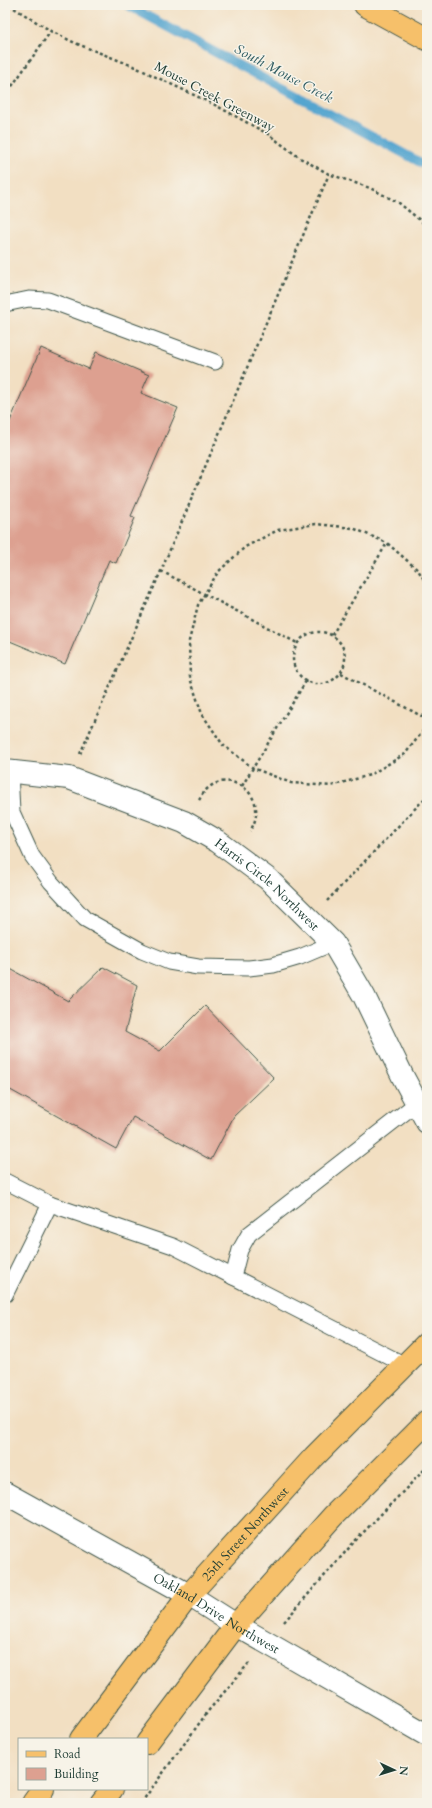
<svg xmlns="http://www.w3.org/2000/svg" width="432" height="1808" viewBox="0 0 432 1808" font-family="Cardo,serif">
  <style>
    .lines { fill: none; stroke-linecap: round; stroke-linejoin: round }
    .stream { stroke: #55a5cf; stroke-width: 9 }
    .building { fill: #dda090 }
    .lane-casing { stroke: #3f5549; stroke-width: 17 }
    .street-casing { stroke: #3f5549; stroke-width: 24 }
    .primary-casing { stroke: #3f5549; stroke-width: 24 }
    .highway-casing { stroke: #3f5549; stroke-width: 24 }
    .path { stroke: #3f5549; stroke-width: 2.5; stroke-dasharray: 3 3; stroke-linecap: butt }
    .lane { stroke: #fff; stroke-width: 15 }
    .street { stroke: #fff; stroke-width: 22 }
    .primary { stroke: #f6c06b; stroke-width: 22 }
    .highway { stroke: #f6c06b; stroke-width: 22 }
    .labels { text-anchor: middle; stroke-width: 3; stroke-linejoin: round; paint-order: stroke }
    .street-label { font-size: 13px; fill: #1f3d34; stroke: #f7f3e8 }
    .water-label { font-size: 14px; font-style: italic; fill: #2f5c62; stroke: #f7f3e8 }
  </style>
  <rect width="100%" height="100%" fill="#f7f3e8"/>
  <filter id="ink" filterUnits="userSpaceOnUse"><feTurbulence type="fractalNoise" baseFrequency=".025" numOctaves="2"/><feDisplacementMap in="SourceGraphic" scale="8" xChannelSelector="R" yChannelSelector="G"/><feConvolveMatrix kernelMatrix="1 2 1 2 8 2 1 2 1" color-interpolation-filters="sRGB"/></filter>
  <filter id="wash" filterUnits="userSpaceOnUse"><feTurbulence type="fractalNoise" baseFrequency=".012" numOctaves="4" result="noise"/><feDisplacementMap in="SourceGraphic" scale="16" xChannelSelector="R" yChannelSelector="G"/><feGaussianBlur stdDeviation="0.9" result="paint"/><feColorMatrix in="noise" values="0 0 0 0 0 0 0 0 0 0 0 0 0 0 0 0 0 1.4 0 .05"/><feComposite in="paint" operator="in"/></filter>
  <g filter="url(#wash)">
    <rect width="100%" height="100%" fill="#f2dfc2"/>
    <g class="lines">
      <polyline class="stream" points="127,5 427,166"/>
    </g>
    <g id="blocks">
      <g class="building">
        <polygon points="41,348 89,369 96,352 149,375 141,393 178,408 131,516 135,518 116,563 109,560 65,664 5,639 5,433"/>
        <polygon points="5,966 68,1001 103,967 137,985 125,1032 160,1051 205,1006 274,1078 234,1116 211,1160 133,1117 116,1149 5,1087"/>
      </g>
    </g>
  </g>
  <g filter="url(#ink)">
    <use href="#blocks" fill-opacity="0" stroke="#3f5549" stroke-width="1"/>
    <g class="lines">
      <g class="lane-casing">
        <g id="lane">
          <polyline points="5,304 29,299 48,300 215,362"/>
          <polyline points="10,771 12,812 32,856 51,882 85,919 142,951 169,962 198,967 249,968 273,965 300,957 333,943"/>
          <polyline points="5,1181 50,1204 173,1246 405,1365"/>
          <polyline points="233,1277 240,1250 249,1234 417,1103"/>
          <polyline points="5,1295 50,1204"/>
        </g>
      </g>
      <g class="street-casing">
        <g id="street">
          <path id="s1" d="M5,771L69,778L184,822L217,841L268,879L333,943L364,996L403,1077L427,1122"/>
          <path id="s2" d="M5,1493L189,1595L236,1625L427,1735"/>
        </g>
      </g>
      <g class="primary-casing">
        <polyline id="primary" points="365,5 427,39"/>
      </g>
      <g class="highway-casing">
        <g id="highway">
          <path id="s3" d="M81,1739L189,1595L314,1457L427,1343"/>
          <polyline points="147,1743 236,1625 333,1516 427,1422"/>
          <polyline points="33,1803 43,1789"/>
          <polyline points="101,1803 112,1789"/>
        </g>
      </g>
      <g class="path">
        <polyline points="9,5 51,31 75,43 133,66 215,105 268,134 300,158 329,174 370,188 399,203 427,226"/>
        <polyline points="5,96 51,31"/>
        <polyline points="161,571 297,643"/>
        <polyline points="427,584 418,570 387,543 353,528 316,524 278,530 245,547 218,572 198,605 189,641 190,678 202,714 223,745 253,768 291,783 331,786 370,775 405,754 427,726"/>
        <circle cx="319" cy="658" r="26"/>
        <polyline points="332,635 387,543"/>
        <polyline points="341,673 427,719"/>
        <polyline points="80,754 161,571 329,174"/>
        <polyline points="242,786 306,681"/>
        <path d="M199,800C201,797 203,793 206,790C230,766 272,797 250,831"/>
        <polyline points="327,901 427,796"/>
        <polyline points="284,1622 355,1541 427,1467"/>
        <polyline points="141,1803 209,1710 249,1663"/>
      </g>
      <use href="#lane" class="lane"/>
      <use href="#street" class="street"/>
      <use href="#primary" class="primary"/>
      <use href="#highway" class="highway"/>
    </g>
  </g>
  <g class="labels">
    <g class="street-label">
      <text transform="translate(215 96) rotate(28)" y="5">Mouse Creek Greenway</text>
      <text dy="5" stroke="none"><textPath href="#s1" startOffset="292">Harris Circle Northwest</textPath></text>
      <text dy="5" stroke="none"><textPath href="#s3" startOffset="263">25th Street Northwest</textPath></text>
      <text dy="5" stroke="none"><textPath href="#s2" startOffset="243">Oakland Drive Northwest</textPath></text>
    </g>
    <g class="water-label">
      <text transform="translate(284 73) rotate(28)" y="5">South Mouse Creek</text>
    </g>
  </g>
  <rect width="432" height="1808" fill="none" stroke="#f7f3e8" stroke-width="20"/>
  <rect x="18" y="1738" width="130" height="52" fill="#f7f3e8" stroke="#a1aaa0"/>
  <rect x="26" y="1751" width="20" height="6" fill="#f6c06b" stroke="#a1aaa0"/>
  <text x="54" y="1758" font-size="12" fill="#1f3d34">Road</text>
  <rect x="26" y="1768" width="20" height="12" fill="#dda090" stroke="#a1aaa0"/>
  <text x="54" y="1778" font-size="12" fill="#1f3d34">Building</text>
  <g transform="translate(394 1770) rotate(94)" stroke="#f7f3e8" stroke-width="3" paint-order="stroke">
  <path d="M0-3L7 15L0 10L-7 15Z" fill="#1f3d34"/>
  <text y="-6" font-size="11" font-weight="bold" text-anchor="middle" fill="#1f3d34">N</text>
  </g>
</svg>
